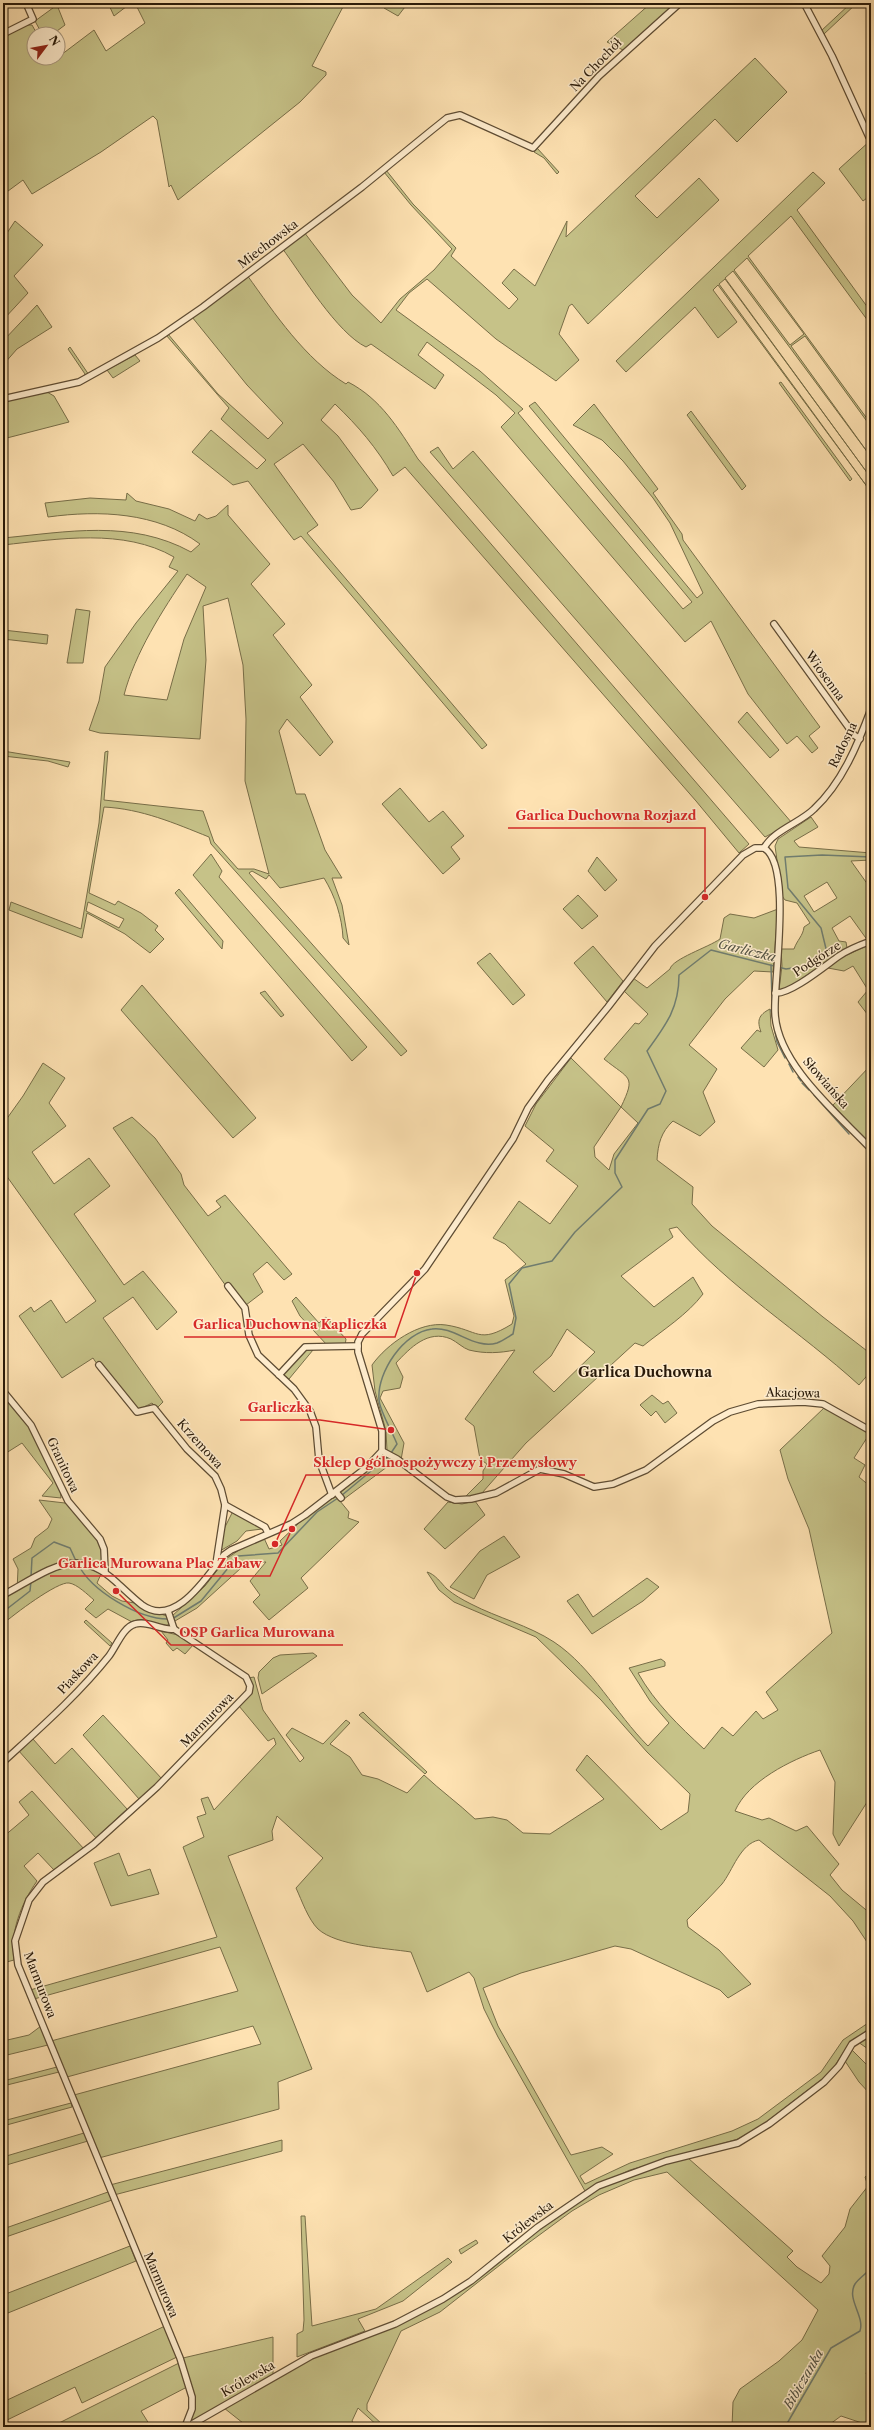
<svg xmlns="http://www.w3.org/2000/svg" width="874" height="2430" viewBox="0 0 874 2430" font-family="'Libre Caslon Text',serif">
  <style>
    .green { fill: #c6c288; stroke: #786e48; fill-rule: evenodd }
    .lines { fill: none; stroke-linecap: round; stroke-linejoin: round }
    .stream { stroke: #707c6e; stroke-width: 1.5 }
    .minor-casing { stroke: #5e4c33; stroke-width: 8 }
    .minor { stroke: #feeccd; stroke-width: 5.5 }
    .labels { text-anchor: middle; stroke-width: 3; stroke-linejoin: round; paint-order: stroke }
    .street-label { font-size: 12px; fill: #291a09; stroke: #feeccd }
    .water-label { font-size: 13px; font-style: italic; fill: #535344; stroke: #feeccd }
    .quarter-label { font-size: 14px; font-weight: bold; fill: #291a09; stroke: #feeccd }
    .leader { fill: none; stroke: #d62828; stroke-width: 1.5 }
    .callout-dot { fill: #d62828; stroke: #feeccd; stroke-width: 1.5 }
    .callout-label { font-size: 13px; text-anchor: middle; font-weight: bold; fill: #d62828; stroke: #feeccd; stroke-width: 3; stroke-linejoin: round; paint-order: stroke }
  </style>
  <rect width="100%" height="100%" fill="#fee2b2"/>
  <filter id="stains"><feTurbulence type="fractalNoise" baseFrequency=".005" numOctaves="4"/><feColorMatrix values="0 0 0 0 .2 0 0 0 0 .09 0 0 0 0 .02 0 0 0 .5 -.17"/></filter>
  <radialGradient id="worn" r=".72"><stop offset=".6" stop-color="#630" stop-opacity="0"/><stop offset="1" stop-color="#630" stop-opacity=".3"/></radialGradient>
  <g class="green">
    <polygon points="108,3 131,3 114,16"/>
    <polygon points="135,3 345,3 312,66 326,72 326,75 300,102 178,200 171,185 169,187 157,120 153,116 101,152 32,194 23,180 4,194 3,35 24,25 32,25 37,34 34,34 34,58 51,58 53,61 94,30 106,51 145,23"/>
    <polygon points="382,3 408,3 398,16 384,8"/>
    <polygon points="651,3 676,3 623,50 607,42"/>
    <polygon points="851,3 857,3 824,34 821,31"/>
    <polygon points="57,5 65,25 53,34 42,34 35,21"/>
    <path d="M755,58L787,92L737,142L715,119L635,196L657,218L699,178L719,200L588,324L572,304L569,306L559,334L579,360L556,381L496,339L427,279L409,293L396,310L480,371L523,409L518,413L683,609L692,602L529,406L535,402L697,598L703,593L670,523L653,498L623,461L602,440L573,425L594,404L658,489L653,493L682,534L683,540L820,727L809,736L818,748L812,753L797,736L787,744L748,694L711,621L685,642L501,427L515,413L496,395L427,342L418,355L444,375L435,389L371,344L366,347C337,333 302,275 282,248L304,232L352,295L381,323L400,299L434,270L452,249L411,205L384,172L386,170L413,204L456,248L451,256L509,309L518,299L502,283L514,269L535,286L567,221L566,237Z"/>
    <polygon points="871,140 871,195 863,201 839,169"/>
    <polygon points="537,148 559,172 557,174 544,158 534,152"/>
    <path d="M813,172L825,183L797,210L871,312V325L791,216L748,256L871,424V427L805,336L791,346L871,457L733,271L725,278L871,478L725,279L719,284L871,492L718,285L713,290L737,322L718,338L695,307L626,372L616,361ZM747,258L804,334L790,345L734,270Z"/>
    <polygon points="15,221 43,245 14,276 28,293 3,320 3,239"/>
    <path d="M247,275C275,314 305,359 346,384L348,382C381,399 398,428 418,459L749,844L739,853L696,801L405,467L393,476C377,448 358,426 335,404L321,420L338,436L378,490L361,508L351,510L334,482L303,444L274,464L318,525L307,533L487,745L482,749L301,536L294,540L248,481L233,485L192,452L211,430L257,469L266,460L221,419L229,408L166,335L168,334L218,394L268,439L283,423L247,385L192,317Z"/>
    <polygon points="37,305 52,327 17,349 3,365 3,341"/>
    <polygon points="70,347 89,375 84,378 85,374 68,349"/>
    <polygon points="135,355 140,361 113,378 107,370"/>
    <polygon points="781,382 852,479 850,481 779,383"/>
    <polygon points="47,392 54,396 69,422 3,439 3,401"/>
    <polygon points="691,411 746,486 742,490 687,415"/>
    <polygon points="438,447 453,469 473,451 792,823 765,837 430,452"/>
    <path d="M127,493L136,501L169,509L195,521L199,514L207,519L216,516L228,505V515L270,564L251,584L285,624L273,635L312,685L300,697L333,742L320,756L287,719L279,731L296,794H305L325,850L342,878H332L342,905L349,945L343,938C342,917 335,896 324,878L280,888L269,875L266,879L252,871L249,873L407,1051L401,1056L211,844L209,837C174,823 142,809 104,807L89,893L115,905L118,901L141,913L158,926L155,930L164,939L150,953L125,934L87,913L82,938L9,910L11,902L81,929L99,823L105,752L108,751L104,800L203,811L214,842L238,869H254L269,874L245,781L246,719L243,665L228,598L203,606L206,660L200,739L100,733L89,730L99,701L105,667L136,623L178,571L169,567L174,557C124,528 58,539 3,545V538C67,532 131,519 191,552L200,544C157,512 99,510 48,517L45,503L90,498L126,500ZM187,574L206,587L184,639L167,700L124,695C135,653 162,611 187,574ZM88,902L124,919L119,928L86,911Z"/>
    <polygon points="76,609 90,611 83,663 67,663"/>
    <polygon points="3,630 48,635 47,644 3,639"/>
    <polygon points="747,712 779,750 770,758 738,722"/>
    <polygon points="3,751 70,762 68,767 48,761 3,756"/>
    <polygon points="400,788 429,822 443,811 464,836 451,847 460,859 443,874 382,804"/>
    <path d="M811,817L818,827L794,841L799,847L871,853V860L851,861L871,889V939L868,941L850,916L832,928L839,941L846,942L847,948L788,988L779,990L782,966L781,949H794C797,940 803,936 804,927L810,923L797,903L785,900L782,896L775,846L778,839ZM827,882L837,898L814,912L804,896Z"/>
    <polygon points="211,854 222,871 219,877 367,1047 352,1061 193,875"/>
    <polygon points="597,857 617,880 605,891 588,871"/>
    <polygon points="179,889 223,941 222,949 175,893"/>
    <polygon points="578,895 598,916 582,929 563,909"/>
    <path d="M778,909L773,972L754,971L725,999L689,1045L717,1069L703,1092L715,1122L700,1136L673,1121C661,1132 658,1144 657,1160L693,1187L692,1204L712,1226L823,1317L871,1354V1371L859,1385C801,1332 728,1287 677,1227L669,1229L673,1237L621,1276L654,1307L693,1277L703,1294C687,1315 664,1329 643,1346L635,1343L526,1443L482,1493L464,1498L483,1479V1471L487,1464L480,1459L474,1426L465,1419L515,1350C500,1353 485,1354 469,1350C463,1348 457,1342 451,1339C428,1329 410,1348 396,1363L403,1377L400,1388L383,1391L380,1398L404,1443L401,1460L387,1451L386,1431L375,1391L372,1365C387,1344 419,1321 446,1325C479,1330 478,1345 512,1324L514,1316L505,1280L526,1264L505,1244L493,1238L519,1201L550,1224L578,1186L546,1161L554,1150L525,1126L536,1104L571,1058L621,1107C636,1075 630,1080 604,1059L635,1023L639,1024L648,1014L624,991L633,978L647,988L670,969C672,959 709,947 720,939L724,918L730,914L754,918ZM621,1107L638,1123L614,1154L609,1170L595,1157L594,1147ZM567,1329L595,1352L554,1392L533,1372L551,1356Z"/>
    <polygon points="871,944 871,1019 858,1002 868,990 853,966 844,971 828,968 840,958"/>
    <polygon points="593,946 623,981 607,1002 574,963"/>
    <polygon points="490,953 525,995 513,1005 477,963"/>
    <polygon points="142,985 256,1118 233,1138 121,1010"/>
    <polygon points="265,991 284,1015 281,1017 260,993"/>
    <path d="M770,1009L771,1026L778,1050L764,1067L741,1048L757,1030L761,1032C757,1021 758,1015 770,1009Z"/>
    <polygon points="43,1063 65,1078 49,1103 66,1126 32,1152 54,1184 89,1158 110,1186 74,1214 124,1285 143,1271 177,1312 157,1330 133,1297 103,1318 163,1402 157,1408 152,1403 138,1410 134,1408 100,1361 97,1364 93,1358 62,1378 19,1316 31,1307 34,1312 51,1300 66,1323 96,1301 3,1171 3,1124 23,1096"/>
    <polygon points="871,1065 871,1145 833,1105"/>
    <polygon points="132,1117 155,1138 181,1174 184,1185 208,1216 221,1207 216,1201 225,1195 292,1274 284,1280 267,1262 253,1274 263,1292 246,1305 229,1285 226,1286 113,1128"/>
    <polygon points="296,1297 319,1323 326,1317 346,1339 345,1346 327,1345 300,1316 292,1301"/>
    <polygon points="307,1349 313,1350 289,1379 282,1374"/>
    <polygon points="3,1394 33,1431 60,1489 61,1498 42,1496 53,1483 22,1443 3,1455"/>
    <polygon points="652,1395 663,1404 668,1401 677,1413 665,1423 656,1411 651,1416 640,1405"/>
    <path d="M825,1407L870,1433L854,1458L865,1465L859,1477L871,1487V1796L839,1846L833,1834L835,1782L820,1750C791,1760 748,1781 735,1811L762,1820L769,1818L796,1831L807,1826L839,1864L830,1875L842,1890L871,1914V1948L853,1921L830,1896L759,1840C740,1844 733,1870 722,1884C711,1896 699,1908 687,1920L688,1927L719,1950L751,1984L728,1998L720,1990L631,1949L615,1946L521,1973L483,1988L498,2026L571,2155L602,2147L613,2154L580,2176L585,2184L630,2163L732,2131L758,2119L821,2072L843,2040L871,2021V2029L848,2045L832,2070L822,2079L761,2126L738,2139L630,2170L585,2191L498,2037L484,2009L474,1978L469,1972L427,1992L411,1952C385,1948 337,1946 318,1929C308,1919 302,1901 296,1888L323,1858L277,1816L272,1831L273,1840L228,1856L312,2069L278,2082L279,2109L99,2158L74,2095L261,2044L253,2026L67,2077L51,2041L238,1991L220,1947L34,1999L30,1990L217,1937L183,1847L204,1837L197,1817L206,1814L201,1799L208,1797L214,1810L276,1744L274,1738L268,1741L239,1706L248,1696V1678L254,1677L263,1710L300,1762L304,1758L286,1735L292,1728L323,1744L346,1720L350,1723L330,1744L350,1757L362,1775L378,1779L407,1793L424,1775C441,1791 458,1803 475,1819L493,1817L507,1820L523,1833L550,1834L604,1799L576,1770L587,1755L661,1830L688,1812L690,1794L647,1752L601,1700L536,1637L454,1602L439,1590L427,1572C435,1574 441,1583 447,1589C454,1595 463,1600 471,1604C498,1618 528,1625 554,1642C593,1668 615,1713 648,1746L669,1723L650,1701L629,1668L661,1659L665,1662V1666L638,1673C655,1703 679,1726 704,1749L722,1727L733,1736L756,1711L763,1719L778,1710L766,1692L832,1633L809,1529L788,1479L780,1450Z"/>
    <polygon points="386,1457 395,1461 344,1499 340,1493 381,1458"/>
    <polygon points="335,1495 349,1512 348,1518 359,1522 301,1578 308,1588 269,1620 253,1602 260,1595 250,1581 266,1562 249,1563 241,1568 197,1608 175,1621 172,1616 205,1586 226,1559 245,1546 264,1538 269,1549 282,1545 280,1541 300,1522"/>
    <path d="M39,1500L65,1503L93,1532L102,1551L104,1561L93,1570L101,1574L97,1583L112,1596L122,1601L135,1603L141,1608L167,1616L170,1624L165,1626L143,1620L132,1622L108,1609L96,1618L85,1609L94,1600C88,1595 77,1584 69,1583C58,1581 13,1615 3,1624V1598L17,1591L18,1569L13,1559L31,1548L35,1538L48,1528L52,1519Z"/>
    <polygon points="475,1501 485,1515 445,1549 424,1529 448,1502 462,1504"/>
    <polygon points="233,1511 262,1529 246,1531 237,1541 220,1551 224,1529"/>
    <polygon points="504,1536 520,1557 487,1575 474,1599 450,1587 480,1551"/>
    <polygon points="647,1578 659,1587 643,1601 592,1634 567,1601 578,1594 593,1617"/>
    <polygon points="86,1620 112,1643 110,1646 84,1622"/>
    <polygon points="161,1631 182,1636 194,1644 185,1654 177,1648 173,1651 166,1643 168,1640"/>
    <polygon points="313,1653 317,1656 262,1694 258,1678 259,1672 273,1658 280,1655"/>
    <polygon points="363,1712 369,1718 427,1772 425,1774 359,1715"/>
    <polygon points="103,1715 162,1779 139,1799 83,1735"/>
    <polygon points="33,1739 55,1764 72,1748 127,1809 96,1838 18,1750"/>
    <path d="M32,1791L84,1849L54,1870L38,1853L24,1866L37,1881C21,1904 10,1931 14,1960L3,1963V1837L29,1815L19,1802Z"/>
    <polygon points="119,1853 128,1876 150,1869 159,1894 111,1906 94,1863"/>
    <polygon points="41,2026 48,2045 3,2056 3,2041 29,2035"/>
    <polygon points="871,2034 871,2051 858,2042"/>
    <polygon points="851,2049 871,2069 871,2095 859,2082 845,2061"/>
    <polygon points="57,2067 59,2072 3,2086 3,2081"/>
    <polygon points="71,2103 72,2107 3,2126 3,2121"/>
    <polygon points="84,2133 88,2141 3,2166 3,2157"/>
    <polygon points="282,2140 282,2151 114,2195 110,2185"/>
    <polygon points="688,2158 793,2251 787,2257 797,2267 821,2283 829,2274 830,2266 822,2256 845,2227 850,2209 868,2186 865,2177 871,2171 871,2356 866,2374 871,2377 871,2426 841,2416 826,2427 732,2427 733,2402 740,2389 779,2361 802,2340 818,2310 667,2172 634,2180 599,2195 572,2211 523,2247 440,2312 401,2331 367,2404 367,2410 385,2427 379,2427 358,2408 352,2421 356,2427 248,2427 224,2408 312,2358 405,2322 432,2308 475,2279 538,2229 598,2187 665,2162"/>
    <polygon points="108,2192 112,2200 3,2238 3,2229"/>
    <polygon points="301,2216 305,2216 312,2326 376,2309 448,2258 452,2262 403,2301 358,2319 365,2331 297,2357 297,2334 303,2331 304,2320"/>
    <polygon points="476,2240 478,2243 461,2254 459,2250"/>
    <polygon points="130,2246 136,2261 3,2315 3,2295"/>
    <polygon points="165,2326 177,2357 82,2403 75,2387 3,2422 3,2402"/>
    <polygon points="273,2337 273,2375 193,2421 191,2418 195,2397 183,2358"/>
    <polygon points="179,2363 187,2387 141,2411 151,2427 51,2427"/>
  </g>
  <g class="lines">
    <g class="stream">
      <polyline points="771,965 772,1001"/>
      <polyline points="771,1010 777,1042 785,1058"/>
      <polyline points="789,1064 793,1072"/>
      <polyline points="798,1077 801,1081"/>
      <polyline points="802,1083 809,1090"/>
      <polyline points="814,1095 849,1134"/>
      <path d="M391,1453L397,1444C393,1433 379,1410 379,1399C377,1372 404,1332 432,1329C455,1326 474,1350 497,1343C502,1341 508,1337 513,1334L516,1318L509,1284L522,1268L552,1261L575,1232L622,1187L615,1173V1160L648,1109L660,1104L666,1091L647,1051C666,1025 679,1008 679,975L711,950L786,969L812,965L828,957L821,928L788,888L785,857L822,855L871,857"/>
      <polyline points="341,1496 389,1456"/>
      <path d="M78,1564C91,1591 139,1619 168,1619"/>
      <polyline points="31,1577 32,1558 54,1542 70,1548 76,1561"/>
      <polyline points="3,1612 30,1591 31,1581"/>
      <polyline points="172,1619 201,1601 238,1556 278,1553 317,1512 338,1498"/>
      <path d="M785,2427L831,2348L860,2331C865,2316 846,2299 855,2284C859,2278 866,2274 871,2268"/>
    </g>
    <g class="minor-casing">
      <g id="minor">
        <polyline points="804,3 832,56 869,137"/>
        <polyline points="3,34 33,19 26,3"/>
        <polyline points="3,399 79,382 158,338 203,307 362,187 432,130 447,118 460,115 533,148 599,76 680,3"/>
        <polyline points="774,624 854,735 860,739"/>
        <path d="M764,848C774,830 800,823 814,809C842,783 858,744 871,709"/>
        <path d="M775,993C790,995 826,965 839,956C849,949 860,945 871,941"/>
        <polyline points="228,1286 245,1308 249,1335 258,1355 294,1389 310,1411 316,1427 319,1460 332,1495"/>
        <polyline points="99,1365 137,1412 154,1408 187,1449 215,1476 221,1489 225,1505 216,1564"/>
        <polyline points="279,1375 305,1347 358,1346"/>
        <polyline points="3,1391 31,1425 68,1501 100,1539 104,1549 105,1571"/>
        <polyline points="382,1451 397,1459 447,1497 455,1500 471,1499 496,1493 540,1469 564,1474 594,1487 613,1484 646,1470 713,1421 730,1412 758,1404 803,1402 823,1404 871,1431"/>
        <polyline points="336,1492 341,1498"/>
        <polyline points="225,1505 265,1527 268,1533"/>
        <path d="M3,1595C23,1585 53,1563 75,1563C90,1563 104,1571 115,1581C124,1589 133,1598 142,1605C175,1629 207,1576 224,1555L231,1550L291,1524L305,1515L366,1468L382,1451V1431L358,1352V1342L362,1334L425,1269L513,1139L528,1108L548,1080L608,1007L655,946L743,855L755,848H764C793,865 773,982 775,1013C777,1064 838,1114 871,1149"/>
        <polyline points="168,1611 174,1629 246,1677 250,1686 249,1692 157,1787 94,1844 43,1882 29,1900 15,1941 18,1965 180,2358 192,2397 192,2409 185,2427"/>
        <path d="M3,1762C39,1729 78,1695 109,1656C116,1647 123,1627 135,1624C148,1620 161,1631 174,1629"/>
        <polyline points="187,2427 311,2356 395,2324 443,2299 471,2281 538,2227 598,2186 666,2161 738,2143 769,2124 824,2082 839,2066 852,2044 871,2032"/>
      </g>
    </g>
    <use href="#minor" class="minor"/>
  </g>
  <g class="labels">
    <g class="street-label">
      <text transform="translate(596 65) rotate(-46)" y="4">Na Chochół</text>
      <text transform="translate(268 244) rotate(-37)" y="4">Miechowska</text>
      <text transform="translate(825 676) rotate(54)" y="4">Wiosenna</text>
      <text transform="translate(843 745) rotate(-64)" y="4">Radosna</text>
      <text transform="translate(817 959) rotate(-33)" y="4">Podgórze</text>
      <text transform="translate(826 1083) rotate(49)" y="4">Słowiańska</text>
      <text transform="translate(793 1393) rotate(1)" y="4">Akacjowa</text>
      <text transform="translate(200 1444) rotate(48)" y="4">Krzemowa</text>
      <text transform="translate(63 1465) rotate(65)" y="4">Granitowa</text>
      <text transform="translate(78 1673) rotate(-47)" y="4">Piaskowa</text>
      <text transform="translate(207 1720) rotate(-46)" y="4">Marmurowa</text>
      <text transform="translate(40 1985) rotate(69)" y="4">Marmurowa</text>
      <text transform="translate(528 2222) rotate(-38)" y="4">Królewska</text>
      <text transform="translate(161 2285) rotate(67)" y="4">Marmurowa</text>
      <text transform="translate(248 2379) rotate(-30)" y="4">Królewska</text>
    </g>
    <g class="water-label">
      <text transform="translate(747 950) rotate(14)" y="5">Garliczka</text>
      <text transform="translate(803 2379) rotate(-60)" y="5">Bibiczanka</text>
    </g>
    <g class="quarter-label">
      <text x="645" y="1377">Garlica Duchowna</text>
    </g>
  </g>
  <path class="leader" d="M705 897L705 828H508M417 1273L395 1337H184M391 1430L320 1420H240M275 1544L306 1475H585M292 1529L270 1576H50M116 1591L171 1645H343"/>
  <g class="callout-dot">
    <circle cx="705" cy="897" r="4"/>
    <circle cx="417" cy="1273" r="4"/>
    <circle cx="391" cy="1430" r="4"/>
    <circle cx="275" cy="1544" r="4"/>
    <circle cx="292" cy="1529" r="4"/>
    <circle cx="116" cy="1591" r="4"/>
  </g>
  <g class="callout-label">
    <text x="606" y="820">Garlica Duchowna Rozjazd</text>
    <text x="290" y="1329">Garlica Duchowna Kapliczka</text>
    <text x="280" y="1412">Garliczka</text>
    <text x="445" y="1467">Sklep Ogólnospożywczy i Przemysłowy</text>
    <text x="160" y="1568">Garlica Murowana Plac Zabaw</text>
    <text x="257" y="1637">OSP Garlica Murowana</text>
  </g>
  <rect width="874" height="2430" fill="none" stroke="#fee2b2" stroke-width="16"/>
  <rect x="4" y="4" width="866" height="2422" fill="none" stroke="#291a09" stroke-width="2"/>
  <rect x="8" y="8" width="858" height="2414" fill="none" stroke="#291a09"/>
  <g transform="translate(46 46) rotate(58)"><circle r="19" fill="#feeccd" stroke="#a9987f"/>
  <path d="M0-3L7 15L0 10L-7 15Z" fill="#8f2418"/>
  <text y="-6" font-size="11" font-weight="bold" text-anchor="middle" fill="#291a09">N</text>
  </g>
  <rect width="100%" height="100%" filter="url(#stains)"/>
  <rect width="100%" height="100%" fill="url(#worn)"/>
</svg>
